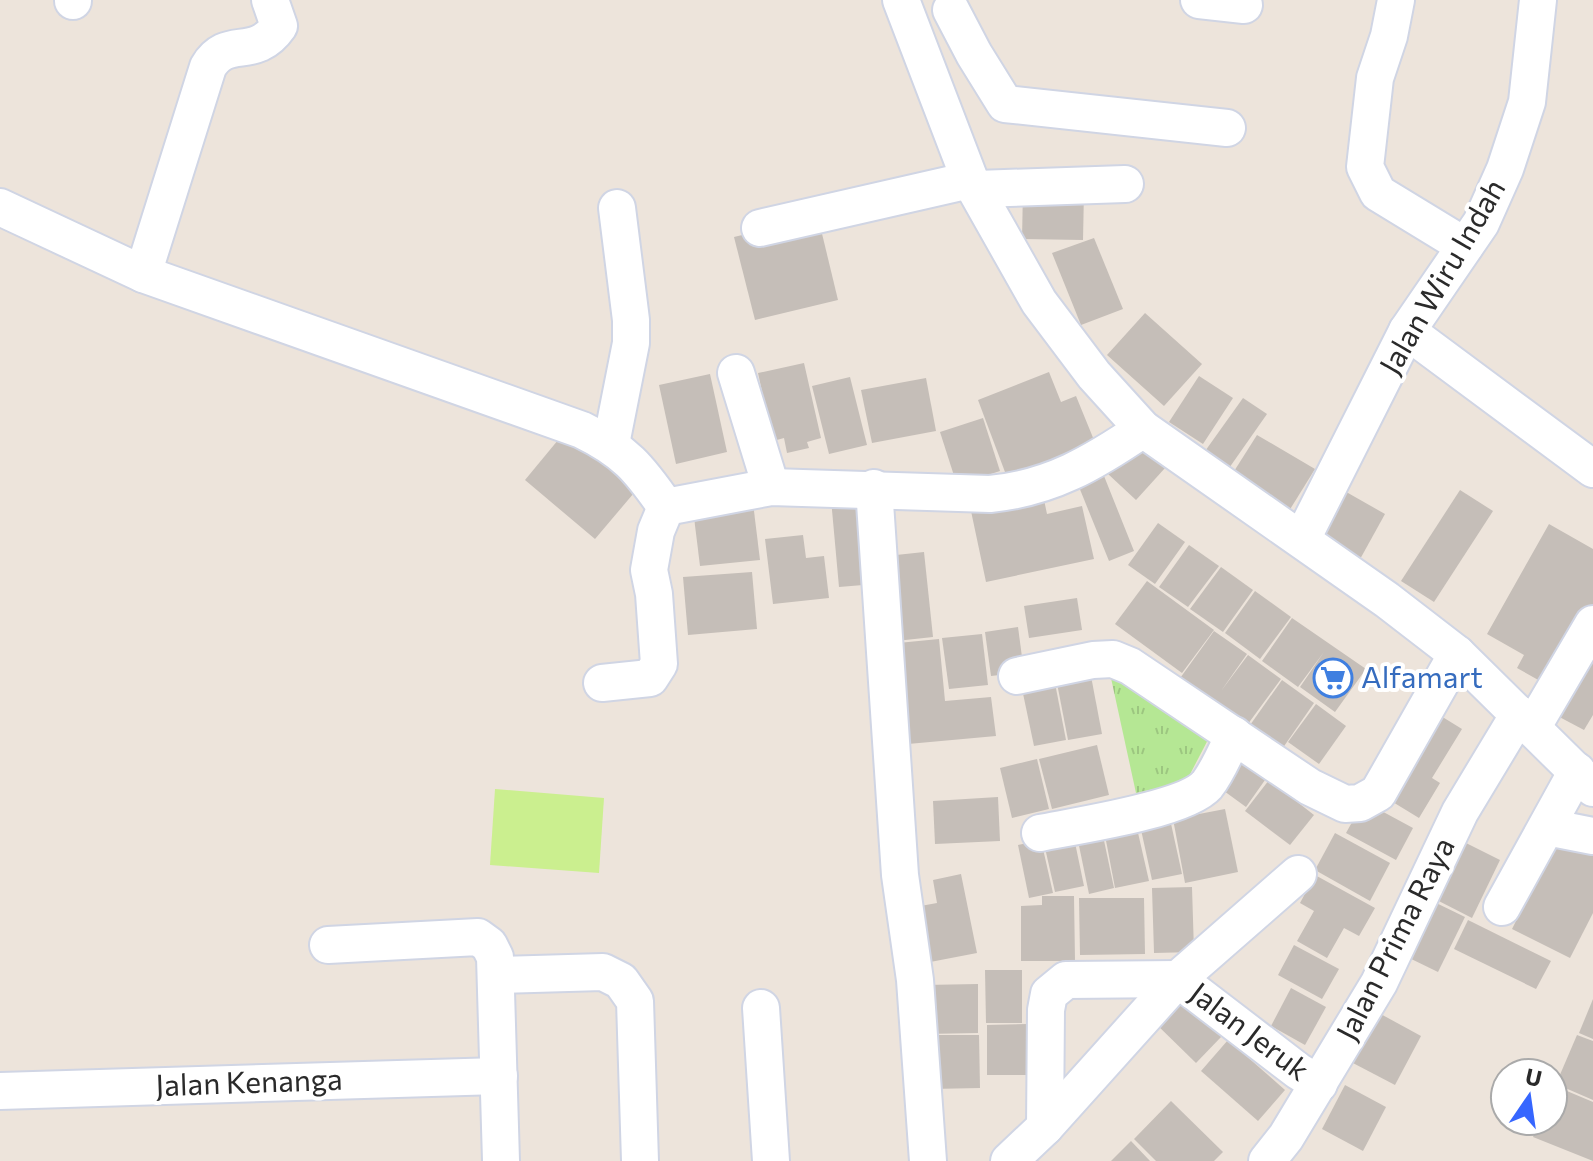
<svg xmlns="http://www.w3.org/2000/svg" width="1593" height="1161" viewBox="0 0 1593 1161" font-family="Commissioner,sans-serif">
  <style>
    .park { fill: url(#park-tufts) }
    .pitch { fill: #cbef8f }
    .building { fill: #c5beb8 }
    .lines { fill: none; stroke-linecap: round; stroke-linejoin: round }
    .minor-casing { stroke: #d0d5e4; stroke-width: 40 }
    .minor { stroke: #fff; stroke-width: 36 }
    .labels { text-anchor: middle; stroke-width: 8; stroke-linejoin: round; paint-order: stroke }
    .street-label { font-size: 30px; fill: #2a2a2a; stroke: #fff }
    .shop-label { font-size: 30px; fill: #366cbe; stroke: #fff; text-anchor: start }
  </style>
  <defs>
    <pattern id="park-tufts" width="24" height="20" patternUnits="userSpaceOnUse" patternTransform="scale(2)"><rect width="24" height="20" fill="#b5e794"/><path d="M3 7l-1-3M5 7V3M7 7l1-3M15 17l-1-3M17 17v-4M19 17l1-3" fill="none" stroke="#9cc680"/></pattern>
  </defs>
  <rect width="100%" height="100%" fill="#ede4db"/>
  <polygon class="park" points="1134,673 1212,732 1186,782 1136,793 1111,678"/>
  <polygon class="pitch" points="495,789 604,798 599,873 490,865"/>
  <g class="building">
    <polygon points="1023,190 1084,191 1083,240 1022,239"/>
    <polygon points="818,217 838,300 755,320 734,237"/>
    <polygon points="1094,238 1123,309 1081,325 1052,253"/>
    <polygon points="1145,313 1202,364 1164,406 1107,355"/>
    <polygon points="804,363 821,438 807,442 809,448 787,453 784,438 773,441 758,373"/>
    <polygon points="1049,372 1061,402 1076,396 1096,445 1008,480 978,400"/>
    <polygon points="710,374 727,452 676,464 659,385"/>
    <polygon points="1199,376 1233,398 1203,444 1169,422"/>
    <polygon points="850,377 867,445 829,454 812,386"/>
    <polygon points="926,378 936,431 872,443 861,390"/>
    <polygon points="1243,398 1267,414 1227,471 1203,454"/>
    <polygon points="983,418 1000,471 957,485 940,432"/>
    <polygon points="568,428 639,487 595,539 525,480"/>
    <polygon points="1257,435 1315,469 1289,511 1231,476"/>
    <polygon points="1136,442 1165,468 1136,500 1107,473"/>
    <polygon points="1102,471 1134,551 1109,561 1077,482"/>
    <polygon points="1341,489 1385,514 1359,561 1315,537"/>
    <polygon points="1460,490 1493,511 1434,602 1401,581"/>
    <polygon points="1043,495 1047,514 1082,506 1094,559 986,582 971,511"/>
    <polygon points="867,496 875,584 839,587 831,499"/>
    <polygon points="753,503 760,560 700,566 693,509"/>
    <polygon points="1158,523 1185,542 1155,584 1128,565"/>
    <polygon points="1549,524 1593,549 1593,608 1549,686 1517,668 1524,655 1487,634"/>
    <polygon points="803,535 806,558 824,556 829,598 773,604 765,539"/>
    <polygon points="1189,545 1219,566 1188,607 1159,587"/>
    <polygon points="924,552 933,637 896,641 887,556"/>
    <polygon points="1221,567 1253,590 1223,632 1190,609"/>
    <polygon points="752,572 757,629 688,635 683,577"/>
    <polygon points="1147,581 1214,630 1182,673 1115,624"/>
    <polygon points="1255,591 1291,617 1260,659 1225,633"/>
    <polygon points="1077,598 1082,630 1029,638 1024,606"/>
    <polygon points="1292,618 1366,669 1335,712 1300,687 1324,652 1298,687 1262,661"/>
    <polygon points="1018,627 1024,672 991,676 985,632"/>
    <polygon points="1214,631 1247,654 1221,691 1248,655 1281,679 1245,728 1178,681"/>
    <polygon points="982,634 988,685 949,689 942,638"/>
    <polygon points="1593,636 1593,715 1584,730 1550,712"/>
    <polygon points="939,639 945,701 991,697 996,736 908,744 898,643"/>
    <polygon points="1090,671 1102,734 1068,740 1056,678"/>
    <polygon points="1054,678 1066,740 1034,746 1021,684"/>
    <polygon points="1282,680 1314,703 1280,752 1248,728"/>
    <polygon points="1316,704 1346,726 1319,764 1288,742"/>
    <polygon points="1436,713 1462,729 1432,778 1440,783 1419,818 1383,796"/>
    <polygon points="1097,745 1109,795 1052,809 1039,759"/>
    <polygon points="1232,757 1265,780 1246,807 1213,783"/>
    <polygon points="1037,759 1049,809 1012,818 1000,768"/>
    <polygon points="1269,780 1314,815 1290,845 1245,811"/>
    <polygon points="998,797 1000,841 935,844 933,801"/>
    <polygon points="1376,808 1413,828 1396,860 1346,833 1356,815 1368,821"/>
    <polygon points="1225,809 1238,872 1185,883 1173,819"/>
    <polygon points="1170,819 1182,874 1152,880 1140,825"/>
    <polygon points="1136,824 1149,881 1115,888 1104,830"/>
    <polygon points="1102,831 1114,888 1089,894 1077,836"/>
    <polygon points="1073,833 1084,886 1055,892 1043,839"/>
    <polygon points="1335,833 1390,863 1370,901 1315,870"/>
    <polygon points="1560,833 1593,850 1593,913 1570,958 1512,929"/>
    <polygon points="1458,839 1500,860 1472,918 1429,896"/>
    <polygon points="1041,840 1053,893 1029,898 1018,845"/>
    <polygon points="961,874 977,953 925,963 915,907 937,903 933,880"/>
    <polygon points="1315,875 1375,908 1359,936 1344,928 1327,958 1297,941 1314,911 1300,903"/>
    <polygon points="1192,887 1194,952 1154,953 1152,888"/>
    <polygon points="1042,896 1074,896 1075,961 1021,961 1021,906 1042,905"/>
    <polygon points="1079,898 1144,898 1145,954 1080,955"/>
    <polygon points="1428,899 1465,917 1438,972 1401,954"/>
    <polygon points="1468,920 1551,961 1536,989 1454,949"/>
    <polygon points="1294,945 1339,969 1322,999 1278,975"/>
    <polygon points="985,970 1022,970 1022,1023 986,1023"/>
    <polygon points="978,984 978,1033 925,1034 924,985"/>
    <polygon points="1291,988 1326,1007 1305,1045 1271,1026"/>
    <polygon points="1177,992 1222,1036 1196,1063 1151,1019"/>
    <polygon points="1593,999 1593,1039 1579,1033"/>
    <polygon points="1377,1012 1421,1036 1395,1085 1351,1062"/>
    <polygon points="1028,1024 1028,1075 987,1075 987,1025"/>
    <polygon points="930,1035 979,1035 980,1088 931,1089"/>
    <polygon points="1577,1035 1593,1041 1593,1100 1556,1084"/>
    <polygon points="1228,1040 1285,1090 1258,1121 1201,1071"/>
    <polygon points="1345,1085 1386,1107 1363,1151 1322,1129"/>
    <polygon points="1555,1086 1593,1102 1593,1161 1533,1137 1540,1121 1553,1121"/>
    <polygon points="1171,1101 1223,1152 1214,1161 1156,1161 1134,1139"/>
    <polygon points="1131,1141 1150,1161 1111,1161"/>
  </g>
  <g class="lines">
    <g class="minor-casing">
      <g id="minor">
        <polyline points="901,0 970,180 1039,302 1094,375 1143,429 1387,600 1457,654 1593,788"/>
        <polyline points="1199,0 1244,5"/>
        <polyline points="1396,0 1389,36 1375,78 1365,167 1378,193 1465,246"/>
        <polyline points="73,1 73,0"/>
        <polyline points="951,10 974,54 1005,104 1227,128"/>
        <polyline points="977,189 1125,184"/>
        <path d="M0,207L143,274L582,430C625,451 639,468 666,507L771,487L990,494C1051,488 1093,463 1143,429"/>
        <polyline points="760,228 970,180"/>
        <path d="M143,274L208,67C227,34 254,62 279,26L270,0"/>
        <polyline points="1407,331 1593,469"/>
        <polyline points="736,373 771,487"/>
        <polyline points="611,444 631,343 631,320 617,208"/>
        <polyline points="874,488 900,875 915,980 928,1161"/>
        <polyline points="1302,539 1407,331 1481,223 1505,169 1527,102 1538,0"/>
        <polyline points="1017,676 1093,660 1113,659 1130,666 1310,787 1345,804 1360,803 1378,793 1457,654"/>
        <polyline points="602,683 650,678 659,664 654,594 649,570 656,531 666,507"/>
        <polyline points="1532,728 1593,624"/>
        <polyline points="1547,827 1593,836"/>
        <path d="M1040,833C1075,826 1185,810 1207,785C1218,771 1226,751 1234,735"/>
        <polyline points="1502,907 1577,771"/>
        <polyline points="328,945 478,937 489,945 495,957 501,1161"/>
        <polyline points="496,975 603,972 621,981 635,1001 640,1161"/>
        <polyline points="761,1008 771,1161"/>
        <polyline points="0,1091 499,1076"/>
        <polyline points="1045,1127 1046,1010 1049,994 1066,980 1178,979 1298,1071 1319,1084"/>
        <polyline points="1009,1161 1045,1127 1178,979 1298,874"/>
        <polyline points="1267,1161 1286,1137 1379,983 1460,812 1519,714"/>
      </g>
    </g>
    <use href="#minor" class="minor"/>
  </g>
  <defs>
    <g id="supermarket-ring" transform="scale(2)"><circle r="9.5" fill="#fff" stroke="#3f7fe0" stroke-width="1.5"/><path d="M-6-5.5h2.5l.6 2H6L4.5 2H-2.5L-4.4-4H-6ZM-1.5 3.2a1.3 1.3 0 1 0 .1 0ZM3 3.2a1.3 1.3 0 1 0 .1 0Z" fill="#3f7fe0"/></g>
  </defs>
  <g fill-rule="evenodd">
    <use href="#supermarket-ring" x="1333" y="678"/>
  </g>
  <g class="labels">
    <g class="street-label">
      <text transform="translate(1443 277) rotate(-60)" y="10">Jalan Wiru Indah</text>
      <text transform="translate(1396 939) rotate(-63)" y="10">Jalan Prima Raya</text>
      <text transform="translate(1249 1032) rotate(37)" y="10">Jalan Jeruk</text>
      <text transform="translate(249 1083) rotate(-2)" y="10">Jalan Kenanga</text>
    </g>
    <g class="shop-label">
      <text x="1361" y="688">Alfamart</text>
    </g>
  </g>
  <g transform="translate(1529 1097) rotate(13)"><circle r="38" fill="#ffffff" stroke="#aaaaaa" stroke-width="2"/>
  <path d="M0-6L14 30L0 20L-14 30Z" fill="#3666ff"/>
  <text y="-12" font-size="22" font-weight="bold" text-anchor="middle" fill="#2a2a2a">U</text>
  </g>
</svg>
